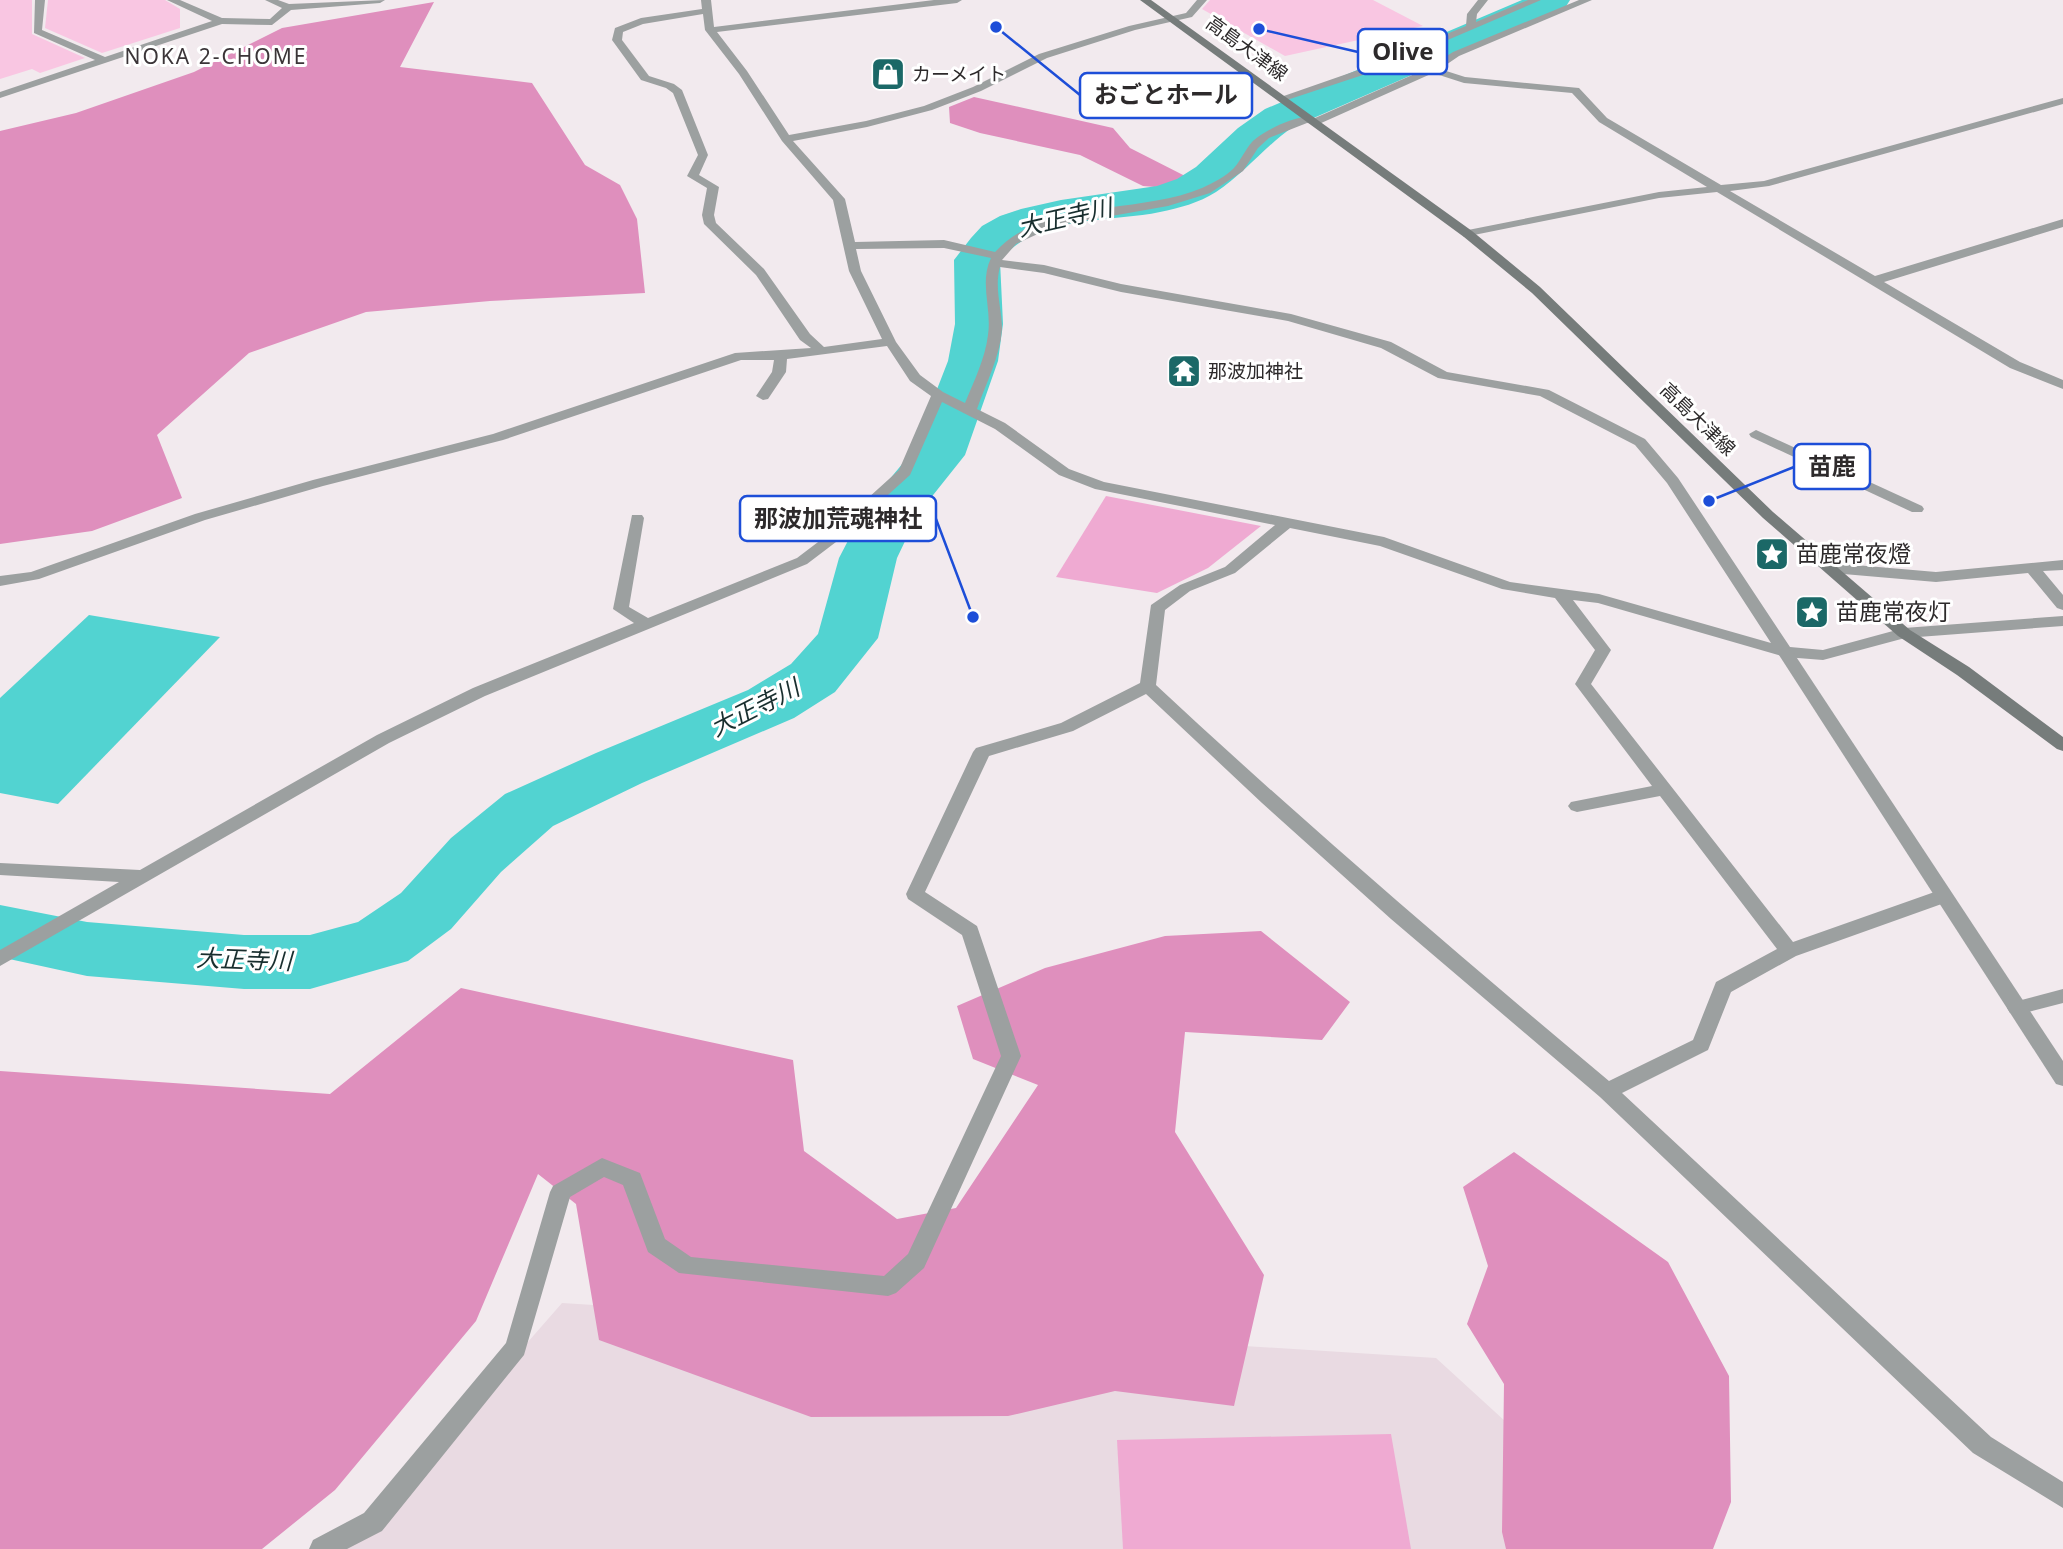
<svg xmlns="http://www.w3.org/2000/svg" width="2063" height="1549" viewBox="0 0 2063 1549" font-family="'Noto Sans','Noto Sans JP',sans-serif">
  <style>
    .built { fill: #e9dae2 }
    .green { fill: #efaad2 }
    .forest { fill: #df8fbd }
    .water { fill: #52d3d1 }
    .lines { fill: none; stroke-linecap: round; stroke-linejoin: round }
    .river { fill: #52d3d1; fill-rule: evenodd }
    .building { fill: #f9c6e2 }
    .minor { fill: #9ca0a0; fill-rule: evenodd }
    .tertiary { fill: #9ca0a0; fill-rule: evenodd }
    .secondary { fill: #767c7b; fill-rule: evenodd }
    .labels { text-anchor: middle; stroke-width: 6; stroke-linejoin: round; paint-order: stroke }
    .far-street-label { font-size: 19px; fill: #2d2a2b; stroke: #fff }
    .far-poi-label { font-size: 19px; fill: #2d2a2b; stroke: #fff; text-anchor: start }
    .far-neighbourhood-label { font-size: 21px; letter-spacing: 2px; fill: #3b3538; stroke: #fff }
    .poi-label { font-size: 23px; fill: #2d2a2b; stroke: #fff; text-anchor: start }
    .water-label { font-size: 24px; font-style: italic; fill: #192f2f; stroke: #fff }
    .leader { fill: none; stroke: #1d4ed8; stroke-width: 2.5 }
    .callout-dot { fill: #1d4ed8; stroke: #fff; stroke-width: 2.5 }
    .callout { fill: #fff; stroke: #1d4ed8; stroke-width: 2.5 }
    .callout-label { font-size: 24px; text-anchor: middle; font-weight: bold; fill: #2d2a2b }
  </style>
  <rect width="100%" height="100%" fill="#f2eaee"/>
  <polygon class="built" points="562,1303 1436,1358 1645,1549 338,1549 363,1531"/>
  <g class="green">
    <polygon points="1106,496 1261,526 1208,568 1157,593 1056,577"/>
    <polygon points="1391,1434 1411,1549 1123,1549 1117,1440"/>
  </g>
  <g class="forest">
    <polygon points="434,2 400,67 532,83 585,165 620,185 637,219 645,293 490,301 366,312 249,353 157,435 182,498 92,531 0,544 0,131 76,113 194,72 282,28"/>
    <polygon points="974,97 1113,128 1130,148 1189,178 1155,187 1143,186 1080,155 980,133 950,123 949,107"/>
    <polygon points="1261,931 1350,1002 1322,1040 1185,1032 1175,1132 1264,1275 1234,1406 1115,1391 1008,1416 811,1417 599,1340 576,1204 538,1174 476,1321 335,1490 262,1549 0,1549 0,1071 330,1094 461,988 793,1060 804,1151 897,1219 956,1208 1038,1085 973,1059 957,1006 1045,968 1165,936"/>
    <polygon points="1514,1152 1668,1262 1729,1376 1731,1502 1713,1549 1506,1549 1502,1532 1504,1384 1467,1324 1488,1266 1463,1187"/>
  </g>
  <polygon class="water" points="89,615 220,637 58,804 0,793 0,698"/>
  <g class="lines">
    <path class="river" d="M1522,0H1570L1565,8L1293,127C1265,146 1244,174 1216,192C1199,203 1179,208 1160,212C1108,223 1036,214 1000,261L1003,324L998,361L965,455L918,514L897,558L878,638L835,692L794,718L642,783L553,826L501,872L451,929L408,961L310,989H244L87,976L0,957V905L87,922L244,935H310L358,922L401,893L451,838L505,794L596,753L748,690L791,664L818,634L839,558L864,510L913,451L948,361L955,324L954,260L971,238L982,226L1000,216L1021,209L1061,200L1157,186L1177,179L1196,167L1238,128L1265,109Z"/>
  </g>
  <g class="building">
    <polygon points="0,0 32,0 32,34 85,58 40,73 32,69 0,79"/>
    <polygon points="48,0 165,0 180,9 180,28 102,53 45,28"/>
    <polygon points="1210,0 1373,0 1423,26 1285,56 1202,9"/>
  </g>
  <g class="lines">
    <g class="minor">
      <polygon points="35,0 45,0 42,30 105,57 212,21 167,0 180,0 222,18 270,19 282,8 265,0 278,0 289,4 385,0 380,3 291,10 272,25 222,24 0,98 0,92 95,60 34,33"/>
      <path d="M701,0H711L714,27L934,0H962L957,3L717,32L747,71L789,135L866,121L924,106L973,87L1039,54L1129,26L1186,13L1197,0H1207L1192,17L1135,30L1047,58L981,91L932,110L867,127L793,141L845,199L855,242L944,240L995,252C1044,198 1138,215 1202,188C1213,183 1225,177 1234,168C1241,160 1245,150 1252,142C1262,131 1302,112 1315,118L1428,68L1453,52L1579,0H1592L1459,56L1440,69L1465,77L1579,88L1607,118L1721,185L1764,181L2063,98V104L1769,186L1730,191L1875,276L2063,219V227L1884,282L2020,362L2063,380V389L2010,368L1717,192L1659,198L1464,237L1462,234L1468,230L1659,192L1707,187L1599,122L1572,93L1464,83L1433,73L1319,124L1307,123L1269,138L1258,148L1243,171L1210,193L1168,206L1055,226L1016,244L1002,260L1044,265L1121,284L1291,314L1391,342L1447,372L1549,390L1645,439L1678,478L1790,647L1823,650L1904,628L2063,616V626L1905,638L1823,660L1785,657L1598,603L1573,600L1611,650L1591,684L1793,942L1943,889L1950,891L1952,896L1950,901L1796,956L1731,992L1708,1050L1622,1093L1991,1437L2063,1482V1508L1973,1453L1600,1097L1391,919L1262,803L1146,694L1073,731L989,756L925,892L977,926L1021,1056L924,1268L896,1293L888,1296L679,1273L648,1252L623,1185L604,1177L570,1197L524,1355L382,1531L347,1549H309L313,1540L364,1513L506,1343L550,1192L553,1186L602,1158L640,1173L665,1239L691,1257L884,1276L908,1254L1001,1056L962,935L908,899L906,894L973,752L976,748L1061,723L1140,683L1151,605L1180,585L1225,567L1275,525L1095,489L1059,475L995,429L942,402L910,475L836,542L807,564L485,696L389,743L0,966V950L119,882L0,875V863L140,870L377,735L473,688L634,623L613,609L632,515H642L644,518L629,607L648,618L797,558L826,536L899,470L931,396L910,381L887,346L787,359L786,372L768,399L763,400L756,396L772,372L774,360H741L503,440L323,486L205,520L39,579L0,586V576L31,572L195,514L313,480L493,434L735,353L811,348L800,340L756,275L704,224L702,215L707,188L687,176L698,155L673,93L666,88L641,80L612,40L615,28L641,18L702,9ZM703,14L705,30L739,74L782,141L833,200L849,271L882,339L824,347L810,334L764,269L716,223L714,215L719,187L699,175L708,155L682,90L674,84L649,76L622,40L623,32L643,24ZM944,248L991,258C979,283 992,308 988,335C985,359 974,381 965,403L943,392L920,375L896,342L861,271L856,249ZM1000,267L1044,273L1121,292L1288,321L1381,348L1438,378L1540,396L1635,445L1667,483L1771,643L1599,594L1510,582L1384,537L1104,482L1069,469L1005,423L977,409C986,383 1000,357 1002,329C1002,308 994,288 1000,267ZM1290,528L1380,546L1502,589L1555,598L1595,650L1575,684L1652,786L1571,802L1568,806L1571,810L1577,812L1660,796L1777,949L1716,982L1693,1040L1609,1081C1455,952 1303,822 1156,685L1165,610L1190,591L1235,573Z"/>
      <polygon points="1478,0 1488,0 1477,14 1476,22 1528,0 1541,0 1375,71 1287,100 1278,98 1367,67 1466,26 1467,14"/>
      <polygon points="1756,430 1922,506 1924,509 1922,512 1912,512 1751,437 1749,434"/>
      <polygon points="2063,560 2063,570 2043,571 2063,595 2063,610 2057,608 2028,573 1936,582 1832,573 1824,568 1832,563 1936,572"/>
      <polygon points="2063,989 2063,1003 2017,1015 2010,1013 2007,1008 2010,1003"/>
    </g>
    <polygon class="tertiary" points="1785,647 1793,652 2063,1061 2063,1086 2056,1084 1777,652"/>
    <polygon class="secondary" points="1140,0 1151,0 1472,231 1540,287 1773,512 1910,630 1969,667 2063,737 2063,751 2057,749 1957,675 1898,636 1763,518 1532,293 1464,237"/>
  </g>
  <defs>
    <g id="shop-square" transform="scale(1.75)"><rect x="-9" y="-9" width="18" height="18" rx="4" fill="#1b6867" stroke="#fff"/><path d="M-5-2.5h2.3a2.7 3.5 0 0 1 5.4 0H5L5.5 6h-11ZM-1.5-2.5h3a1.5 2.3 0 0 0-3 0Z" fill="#fff"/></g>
    <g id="temple-square" transform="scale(1.75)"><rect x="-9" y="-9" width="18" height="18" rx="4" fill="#1b6867" stroke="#fff"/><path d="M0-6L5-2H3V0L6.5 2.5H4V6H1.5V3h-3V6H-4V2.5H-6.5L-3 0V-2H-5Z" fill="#fff"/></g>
    <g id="sight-square" transform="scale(1.75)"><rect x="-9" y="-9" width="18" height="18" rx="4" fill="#1b6867" stroke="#fff"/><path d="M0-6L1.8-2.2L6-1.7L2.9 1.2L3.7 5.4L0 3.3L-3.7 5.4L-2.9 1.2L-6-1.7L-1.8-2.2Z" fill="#fff"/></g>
  </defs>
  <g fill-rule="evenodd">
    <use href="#shop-square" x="888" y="74"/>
    <use href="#temple-square" x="1184" y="371"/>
    <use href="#sight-square" x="1772" y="554"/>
    <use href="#sight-square" x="1812" y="612"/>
  </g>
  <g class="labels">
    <g class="far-street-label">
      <text transform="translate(1247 48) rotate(36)" y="7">高島大津線</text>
      <text transform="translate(1698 419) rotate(44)" y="7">高島大津線</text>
    </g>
    <g class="far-poi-label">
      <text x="912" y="81">カーメイト</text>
      <text x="1208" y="378">那波加神社</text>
    </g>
    <g class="far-neighbourhood-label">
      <text x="216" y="64">NOKA 2-CHOME</text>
    </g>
    <g class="poi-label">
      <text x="1796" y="562">苗鹿常夜燈</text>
      <text x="1836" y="620">苗鹿常夜灯</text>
    </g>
    <g class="water-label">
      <text transform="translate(1065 218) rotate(-13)" y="8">大正寺川</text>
      <text transform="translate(755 708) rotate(-27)" y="8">大正寺川</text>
      <text transform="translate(244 960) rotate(2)" y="8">大正寺川</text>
    </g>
  </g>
  <path class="leader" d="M1259 29L1358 52M996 27L1080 95M1709 501L1794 467M973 617L936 519"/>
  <g class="callout-dot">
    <circle cx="1259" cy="29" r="7"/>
    <circle cx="996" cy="27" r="7"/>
    <circle cx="1709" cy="501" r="7"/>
    <circle cx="973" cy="617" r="7"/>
  </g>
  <g class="callout">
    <rect x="1358" y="29" width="89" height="45" rx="7"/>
    <rect x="1080" y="73" width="172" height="45" rx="7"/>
    <rect x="1794" y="444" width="76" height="45" rx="7"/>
    <rect x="740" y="496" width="196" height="45" rx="7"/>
  </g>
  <g class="callout-label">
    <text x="1403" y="60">Olive</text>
    <text x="1166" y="103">おごとホール</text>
    <text x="1832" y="475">苗鹿</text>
    <text x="838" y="527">那波加荒魂神社</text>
  </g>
</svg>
